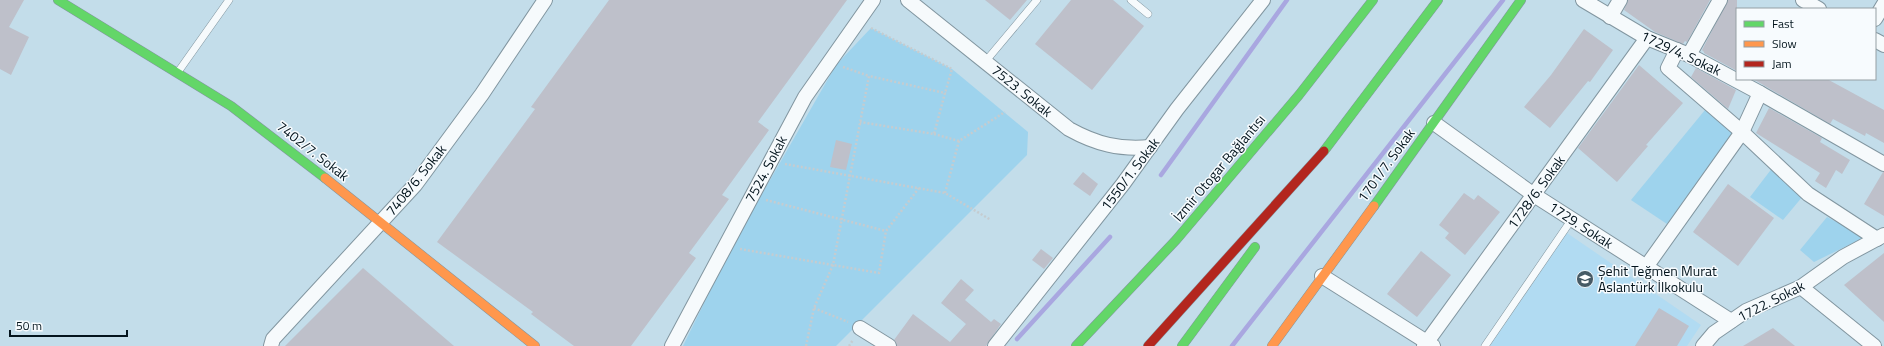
<svg xmlns="http://www.w3.org/2000/svg" width="1884" height="346" viewBox="0 0 1884 346" font-family="'Titillium Web',sans-serif">
  <style>
    .built { fill: #b1dbf2 }
    .green { fill: #9ed3ed }
    .lines { fill: none; stroke-linecap: round; stroke-linejoin: round }
    .stream { stroke: #a9a7e0; stroke-width: 4.5 }
    .building { fill: #bec0ca }
    .lane-casing { stroke: #8296a0; stroke-width: 8 }
    .street-casing { stroke: #8296a0; stroke-width: 16 }
    .fast-casing { stroke: #8296a0; stroke-width: 10 }
    .slow-casing { stroke: #8296a0; stroke-width: 10 }
    .jam-casing { stroke: #8296a0; stroke-width: 10 }
    .path { stroke: #c5ccd0; stroke-width: 2.5; stroke-dasharray: 2 2; stroke-linecap: butt }
    .lane { stroke: #f6fafc; stroke-width: 7 }
    .street { stroke: #f6fafc; stroke-width: 14 }
    .fast { stroke: #63d668; stroke-width: 9 }
    .slow { stroke: #ff974d; stroke-width: 9 }
    .jam { stroke: #b3261e; stroke-width: 9 }
    .labels { text-anchor: middle; stroke-width: 3; stroke-linejoin: round; paint-order: stroke }
    .street-label { font-size: 14px; fill: #03141d; stroke: #f7fbfe }
    .poi-label { font-size: 14px; fill: #03141d; stroke: #f7fbfe; text-anchor: start }
  </style>
  <rect width="100%" height="100%" fill="#c3ddea"/>
  <polygon class="built" points="1567,233 1701,325 1687,346 1490,346"/>
  <g class="green">
    <polygon points="871,28 952,69 1028,132 1027,155 836,346 683,346 731,248 836,65"/>
    <polygon points="1705,110 1732,133 1667,224 1631,200"/>
    <polygon points="1773,167 1803,196 1783,220 1750,197"/>
    <polygon points="1827,217 1865,237 1814,262 1800,250"/>
  </g>
  <g class="lines">
    <g class="stream">
      <polyline points="1161,175 1287,0"/>
      <polyline points="1017,339 1110,237"/>
      <polyline points="1232,346 1503,0"/>
    </g>
  </g>
  <g class="building">
    <polygon points="0,0 24,0 9,27 29,37 11,75 0,69"/>
    <polygon points="609,0 847,0 758,122 769,130 722,195 729,199 689,253 696,258 631,346 574,346 531,314 533,312 437,242 535,109 531,107"/>
    <polygon points="985,0 1027,0 1010,20"/>
    <polygon points="1071,0 1113,0 1144,26 1092,90 1035,44"/>
    <polygon points="1628,0 1710,0 1687,42 1685,41 1683,44 1655,32 1624,10"/>
    <polygon points="1728,0 1737,0 1737,71 1704,53 1704,52 1702,50"/>
    <polygon points="1584,29 1613,50 1590,82 1588,81 1550,128 1524,107 1551,75"/>
    <polygon points="1639,65 1683,103 1646,145 1648,146 1617,182 1578,148"/>
    <polygon points="1696,68 1736,90 1728,109 1691,77"/>
    <polygon points="1753,79 1827,79 1884,110 1884,143 1866,133 1865,136 1833,119 1830,124"/>
    <polygon points="1769,108 1822,138 1820,142 1850,160 1842,174 1836,170 1826,188 1815,181 1820,173 1756,133"/>
    <polygon points="836,140 852,144 846,170 830,167"/>
    <polygon points="1083,172 1098,184 1090,196 1073,184"/>
    <polygon points="1883,172 1884,172 1884,216 1864,204"/>
    <polygon points="1728,184 1774,218 1738,266 1693,232"/>
    <polygon points="1464,193 1474,200 1478,195 1500,212 1465,255 1445,238 1449,233 1439,225"/>
    <polygon points="1041,249 1053,258 1044,269 1032,260"/>
    <polygon points="1421,251 1451,275 1417,317 1387,294"/>
    <polygon points="1884,253 1884,322 1844,285"/>
    <polygon points="363,268 454,346 285,346"/>
    <polygon points="961,279 974,290 965,300 991,322 994,319 1001,324 986,346 897,346 894,340 913,314 950,342 966,324 941,303"/>
    <polygon points="1659,308 1689,326 1677,346 1635,346"/>
    <polygon points="1773,328 1795,346 1743,346"/>
  </g>
  <g class="lines">
    <g class="lane-casing">
      <g id="lane">
        <polyline points="1131,0 1148,14"/>
        <polyline points="985,62 1037,0"/>
        <polyline points="178,72 229,0"/>
        <polyline points="1485,346 1572,219"/>
      </g>
    </g>
    <g class="street-casing">
      <g id="street">
        <path d="M908,0L1069,129C1096,144 1120,150 1150,147"/>
        <polyline points="1583,0 1647,38 1689,55 1760,93 1884,164"/>
        <polyline points="1803,0 1819,9"/>
        <polyline points="1610,17 1620,0"/>
        <polyline points="1875,19 1884,4"/>
        <polyline points="1875,40 1884,45"/>
        <polyline points="1677,50 1668,68 1742,132 1808,194 1877,239"/>
        <polyline points="1689,55 1720,0"/>
        <polyline points="1434,123 1534,195 1731,321"/>
        <polyline points="1646,267 1742,132 1760,93"/>
        <polyline points="1322,276 1433,346"/>
        <polyline points="1801,287 1874,346"/>
        <polyline points="860,328 889,346"/>
        <polyline points="271,346 273,339 415,185 482,94 545,0"/>
        <polyline points="672,346 805,97 873,0"/>
        <polyline points="995,346 1123,184 1177,109 1263,0"/>
        <polyline points="1424,346 1647,38"/>
        <polyline points="1703,346 1714,333 1746,311 1801,287 1843,257 1884,235"/>
      </g>
    </g>
    <g class="fast-casing">
      <g id="fast">
        <polyline points="58,0 231,106 325,178"/>
        <polyline points="1324,151 1438,0"/>
        <polyline points="1374,206 1521,0"/>
        <polyline points="1076,346 1176,240 1299,95 1373,0"/>
        <polyline points="1182,346 1255,247"/>
      </g>
    </g>
    <g class="slow-casing">
      <g id="slow">
        <polyline points="325,178 535,346"/>
        <polyline points="1272,346 1374,206"/>
      </g>
    </g>
    <g class="jam-casing">
      <polyline id="jam" points="1148,346 1324,151"/>
    </g>
    <g class="path">
      <polyline points="871,28 952,69 945,93"/>
      <polyline points="843,67 869,76"/>
      <polyline points="934,134 959,141 1005,112"/>
      <polyline points="785,164 945,193 991,220"/>
      <polyline points="945,193 959,141"/>
      <polyline points="766,200 886,231"/>
      <polyline points="740,249 879,273 886,231 919,188"/>
      <polyline points="814,308 848,322"/>
      <polyline points="806,346 814,308 833,265 869,76 945,93 934,134 860,122"/>
      <polyline points="849,346 853,340"/>
    </g>
    <use href="#lane" class="lane"/>
    <use href="#street" class="street"/>
    <use href="#fast" class="fast"/>
    <use href="#slow" class="slow"/>
    <use href="#jam" class="jam"/>
  </g>
  <defs>
    <g id="school-disc" transform="scale(0.9)"><circle r="9.5" fill="#465a65" stroke="#f7fbfe"/><path d="M0-5L7-2L0 1L-7-2ZM-4 1L0 2.5L4 1V4Q0 6-4 4Z" fill="#fff"/></g>
  </defs>
  <g fill-rule="evenodd">
    <use href="#school-disc" x="1585" y="279"/>
  </g>
  <g class="labels">
    <g class="street-label">
      <text transform="translate(1681 53) rotate(25)" y="5">1729/4. Sokak</text>
      <text transform="translate(1022 91) rotate(39)" y="5">7523. Sokak</text>
      <text transform="translate(313 151) rotate(38)" y="5">7402/7. Sokak</text>
      <text transform="translate(1386 165) rotate(-54)" y="5">1701/7. Sokak</text>
      <text transform="translate(1219 168) rotate(-50)" y="5">İzmir Otogar Bağlantısı</text>
      <text transform="translate(766 169) rotate(-62)" y="5">7524. Sokak</text>
      <text transform="translate(1130 174) rotate(-53)" y="5">1550/1. Sokak</text>
      <text transform="translate(416 180) rotate(-51)" y="5">7408/6. Sokak</text>
      <text transform="translate(1536 192) rotate(-54)" y="5">1728/6. Sokak</text>
      <text transform="translate(1581 225) rotate(33)" y="5">1729. Sokak</text>
      <text transform="translate(1771 301) rotate(-27)" y="5">1722. Sokak</text>
    </g>
    <g class="poi-label">
      <text x="1598" y="276">Şehit Teğmen Murat<tspan x="1598" dy="16">Aslantürk İlkokulu</tspan></text>
    </g>
  </g>
  <rect x="1736" y="8" width="140" height="72" fill="#f7fbfe" stroke="#959fa4"/>
  <rect x="1744" y="21" width="20" height="6" fill="#63d668" stroke="#959fa4"/>
  <text x="1772" y="28" font-size="12" fill="#03141d">Fast</text>
  <rect x="1744" y="41" width="20" height="6" fill="#ff974d" stroke="#959fa4"/>
  <text x="1772" y="48" font-size="12" fill="#03141d">Slow</text>
  <rect x="1744" y="61" width="20" height="6" fill="#b3261e" stroke="#959fa4"/>
  <text x="1772" y="68" font-size="12" fill="#03141d">Jam</text>
  <path d="M10 330v6h117v-6" fill="none" stroke="#03141d" stroke-width="2"/>
  <text x="16" y="330" font-size="12" fill="#03141d" stroke="#f7fbfe" stroke-width="3" paint-order="stroke">50 m</text>
</svg>
